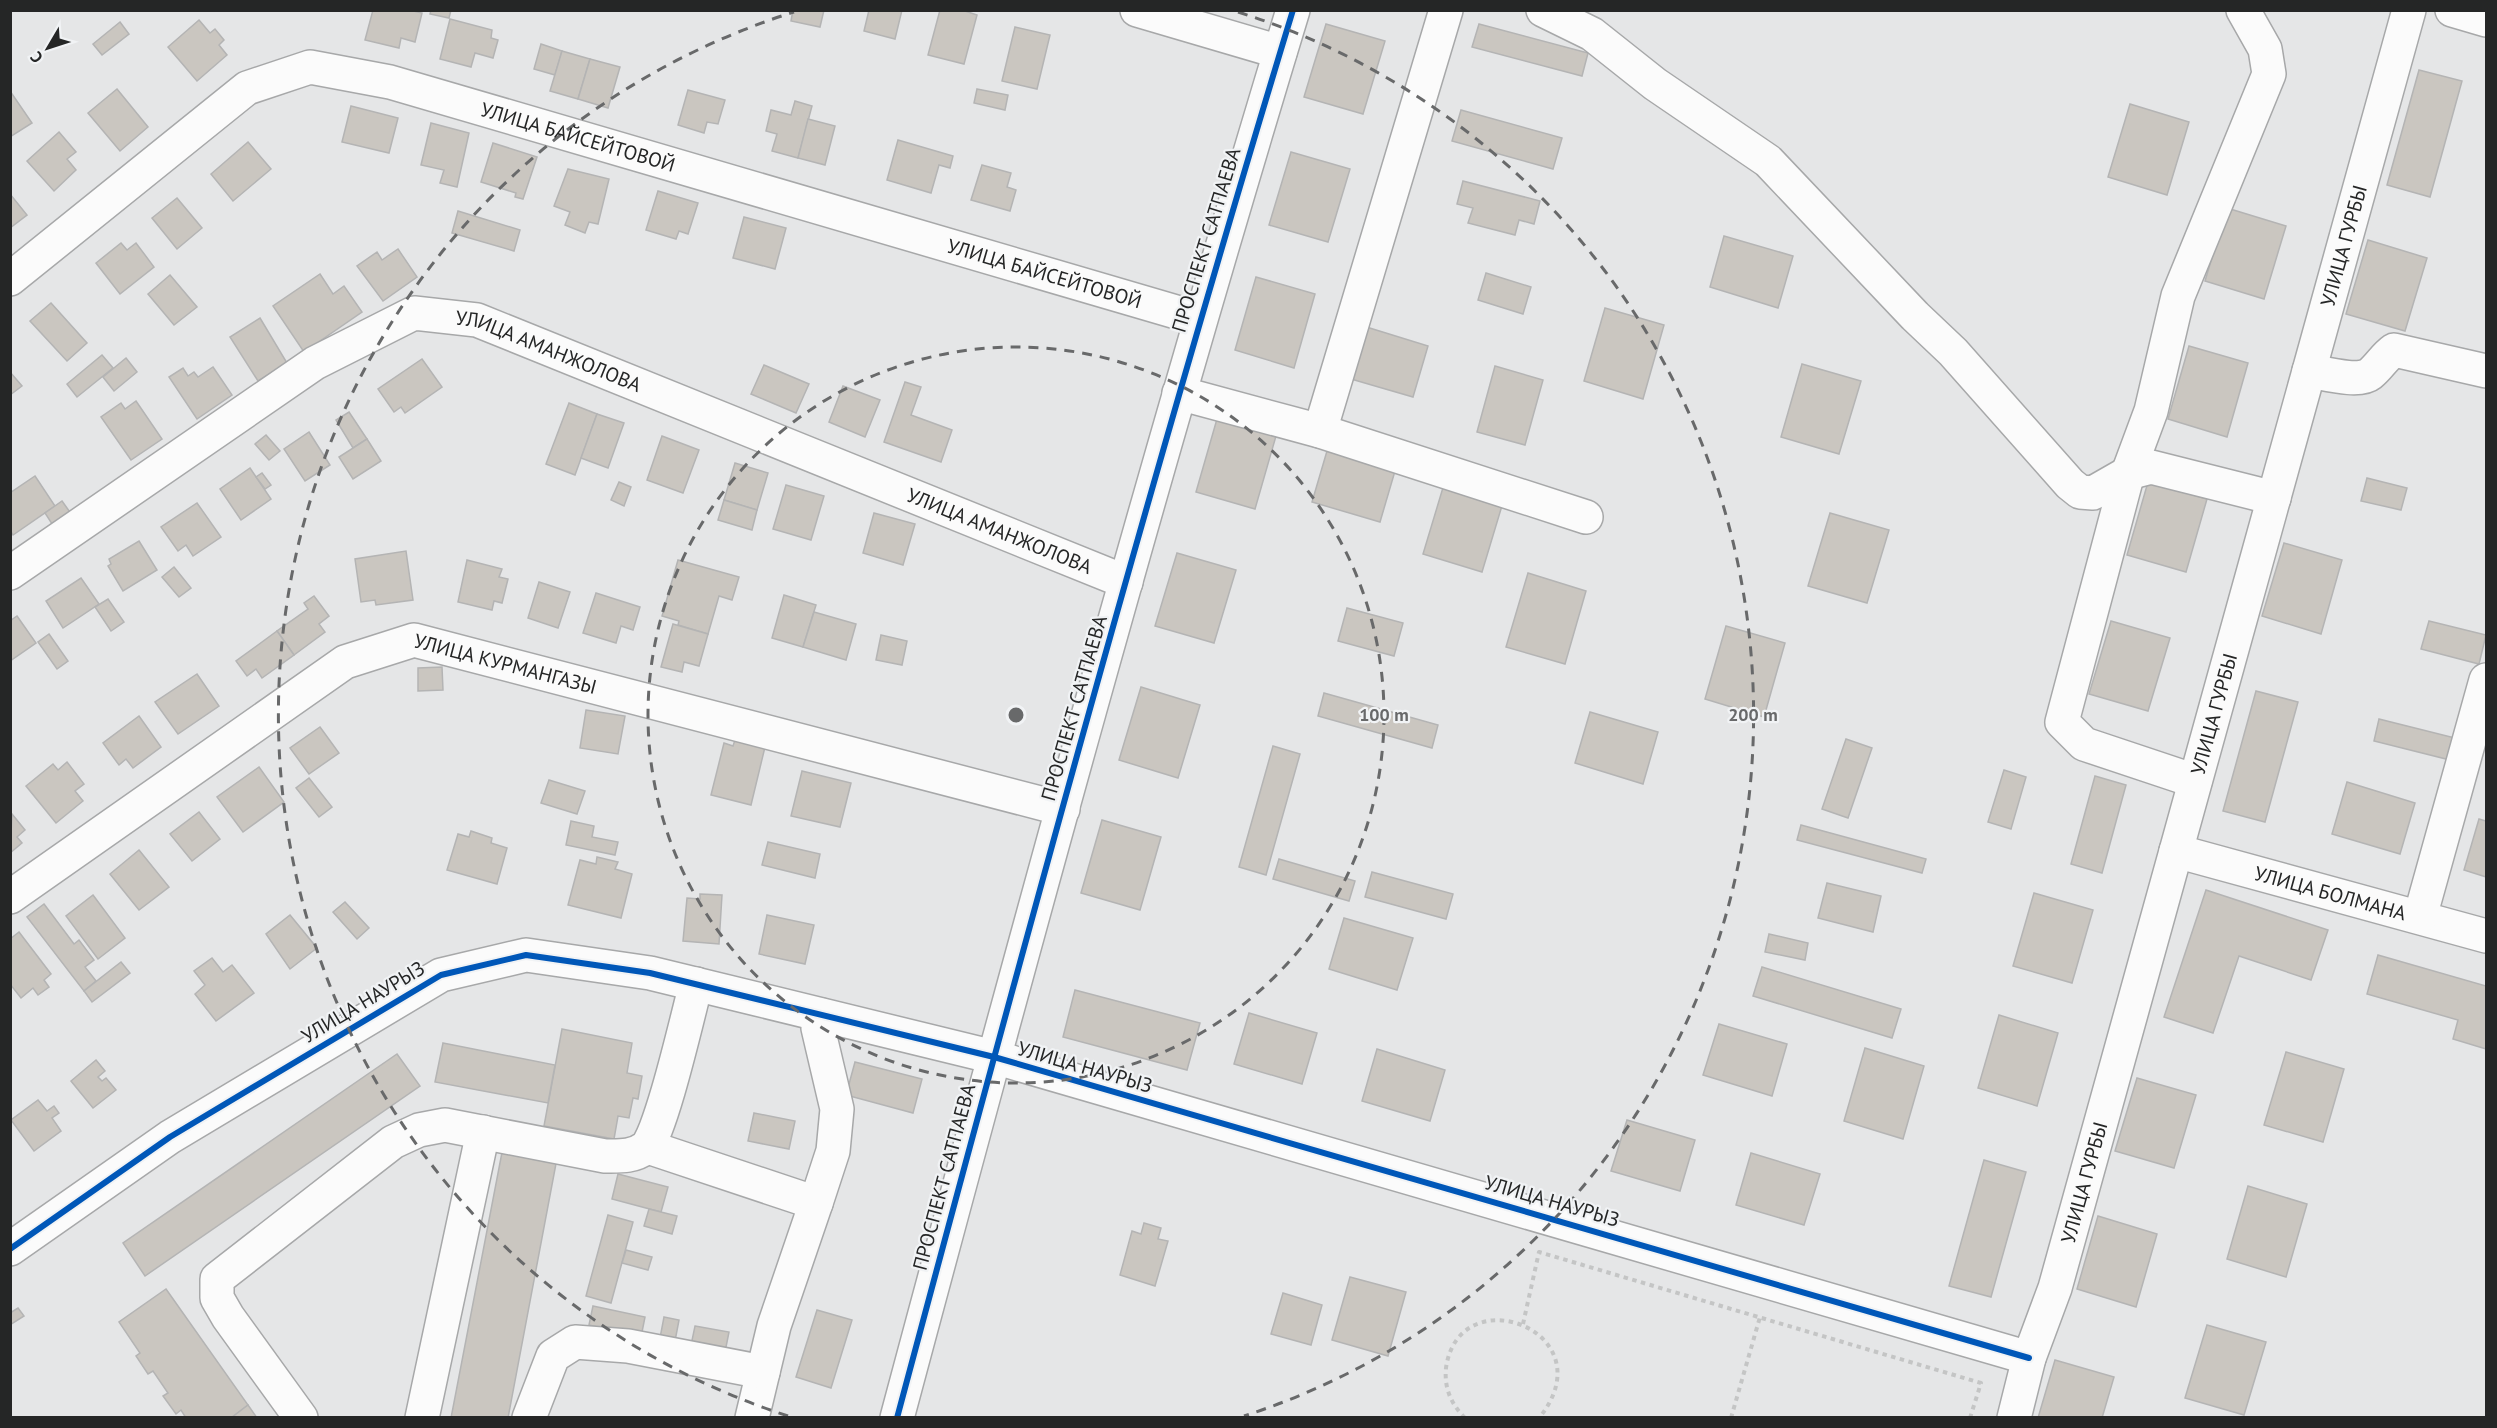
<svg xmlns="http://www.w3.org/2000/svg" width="2497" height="1428" viewBox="0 0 2497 1428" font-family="'PT Sans',sans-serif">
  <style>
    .building { fill: #cac6c0; stroke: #b4b4b4; stroke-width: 1.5 }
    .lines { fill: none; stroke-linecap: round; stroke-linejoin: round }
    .minor-casing { stroke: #a7a8a9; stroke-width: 36 }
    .path { stroke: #c4c5c5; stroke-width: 4; stroke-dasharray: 4.5 4.5; stroke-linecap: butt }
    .minor { stroke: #fbfbfb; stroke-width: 33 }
    .cycleway-casing { stroke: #f1f3f5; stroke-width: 10 }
    .cycleway { stroke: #0057b8; stroke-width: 6 }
    .ring { fill: none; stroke: #68696a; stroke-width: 3; stroke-dasharray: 10 8 }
    .labels { text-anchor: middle; stroke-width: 4.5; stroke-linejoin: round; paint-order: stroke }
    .street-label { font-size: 20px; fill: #252626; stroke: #f1f3f5 }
    .centre { fill: #68696a; stroke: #f1f3f5; stroke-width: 3 }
    .ring-label { font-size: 18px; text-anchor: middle; font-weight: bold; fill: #68696a; stroke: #f1f3f5; stroke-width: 4.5; stroke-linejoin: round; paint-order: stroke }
  </style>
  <rect width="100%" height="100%" fill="#e5e6e7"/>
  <g class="building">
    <polygon points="373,10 409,10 422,13 415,42 401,38 399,48 365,40"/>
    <polygon points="431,10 451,10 449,18 430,14"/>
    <polygon points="793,10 824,10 820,27 791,21"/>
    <polygon points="869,10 902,10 895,39 864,31"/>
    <polygon points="940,10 962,10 977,15 964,64 928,55"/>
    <polygon points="450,19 492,30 491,38 498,40 493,58 475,53 471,67 440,59"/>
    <polygon points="199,20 210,33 215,29 224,40 219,45 227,55 197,81 168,47"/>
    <polygon points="120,22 129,34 102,55 93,44"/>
    <polygon points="1326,24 1385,41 1363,114 1304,97"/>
    <polygon points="1479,24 1588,53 1582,76 1472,47"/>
    <polygon points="1015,27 1050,35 1037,89 1002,81"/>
    <polygon points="541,44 562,51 555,75 534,69"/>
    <polygon points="562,51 590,59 578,99 550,91"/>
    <polygon points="590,59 620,67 608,108 578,99"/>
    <polygon points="2419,70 2462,81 2430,197 2387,185"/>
    <polygon points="117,89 148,127 120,151 88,113"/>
    <polygon points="977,89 1008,95 1005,110 974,103"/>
    <polygon points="688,90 725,100 718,124 707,122 704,133 678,125"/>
    <polygon points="10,91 32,123 10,137"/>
    <polygon points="795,101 812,106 798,158 772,151 777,134 766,131 771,110 791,115"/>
    <polygon points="2130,104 2189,122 2167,195 2108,177"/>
    <polygon points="351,106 398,118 389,153 342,142"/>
    <polygon points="1461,110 1562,138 1553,169 1452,141"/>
    <polygon points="808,119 835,126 825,165 798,158"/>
    <polygon points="431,123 469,133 457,187 440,183 444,170 421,165"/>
    <polygon points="59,132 76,152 67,159 76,170 54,191 27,161"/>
    <polygon points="898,140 953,156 950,168 939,165 931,193 887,180"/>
    <polygon points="248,142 271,169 233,201 211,174"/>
    <polygon points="493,143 537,157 523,199 515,197 516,193 481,182"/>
    <polygon points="1291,152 1350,169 1328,242 1269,225"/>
    <polygon points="982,165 1011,173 1007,187 1016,190 1010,211 971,200"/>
    <polygon points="568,169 609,179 598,224 589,222 585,233 565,225 570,212 554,206"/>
    <polygon points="1463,181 1540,201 1534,224 1519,220 1515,235 1468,223 1473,208 1457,204"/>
    <polygon points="658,191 698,203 688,234 679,231 676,239 646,230"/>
    <polygon points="10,194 27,215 10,228"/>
    <polygon points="177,198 202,228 177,249 152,218"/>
    <polygon points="2227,208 2286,226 2264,299 2205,281"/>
    <polygon points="458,211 520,230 514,251 452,233"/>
    <polygon points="744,217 786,228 775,269 733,258"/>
    <polygon points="1724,236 1793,256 1778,308 1710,287"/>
    <polygon points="2368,240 2427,258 2405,331 2346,314"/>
    <polygon points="121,243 127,250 136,243 154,267 120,294 96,263"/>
    <polygon points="398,249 417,277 383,301 357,266 377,252 382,260"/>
    <polygon points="1486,273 1531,287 1523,314 1478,300"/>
    <polygon points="320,274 333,294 344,286 362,312 304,352 273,306"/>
    <polygon points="170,275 197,307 174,325 148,294"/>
    <polygon points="1256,277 1315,294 1294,368 1235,350"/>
    <polygon points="51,303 87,343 67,361 30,321"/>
    <polygon points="1605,308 1664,325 1643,399 1584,381"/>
    <polygon points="260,318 287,363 258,381 230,337"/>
    <polygon points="1360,325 1428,346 1413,397 1344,377"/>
    <polygon points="2189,346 2248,363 2227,437 2168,419"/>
    <polygon points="102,355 113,368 77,397 67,384"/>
    <polygon points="126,358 137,372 114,391 103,377"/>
    <polygon points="422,359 442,387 405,413 401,407 394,412 378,389"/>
    <polygon points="1802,364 1861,381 1839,454 1781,437"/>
    <polygon points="764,365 809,384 796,413 751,394"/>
    <polygon points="1495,366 1543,380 1525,445 1477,432"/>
    <polygon points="213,367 232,395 197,419 169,377 183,368 188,376 194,372 198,377"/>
    <polygon points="10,372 22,386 10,395"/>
    <polygon points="905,382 921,387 911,415 952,430 941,462 884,442"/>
    <polygon points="843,386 880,400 865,437 829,422"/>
    <polygon points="136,401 162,439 131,460 101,417 121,403 125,409"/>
    <polygon points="569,403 597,414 575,475 546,464"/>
    <polygon points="349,412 367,439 353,448 336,420"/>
    <polygon points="597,414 624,423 608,468 581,458"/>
    <polygon points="1217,419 1276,436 1255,509 1196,492"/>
    <polygon points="309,432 330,465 305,481 284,449"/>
    <polygon points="266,435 280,451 269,460 255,444"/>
    <polygon points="662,436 699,450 683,493 647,480"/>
    <polygon points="367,439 381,461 353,479 339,457"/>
    <polygon points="1327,451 1395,471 1380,522 1312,502"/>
    <polygon points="735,463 768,473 757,510 724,500"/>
    <polygon points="250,468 271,499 241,520 220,489"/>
    <polygon points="262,473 271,485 265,489 256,477"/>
    <polygon points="35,476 55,506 13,535 10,530 10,493"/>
    <polygon points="2367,478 2407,488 2401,510 2361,501"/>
    <polygon points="1445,481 1504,499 1482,572 1423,554"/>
    <polygon points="619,482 631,487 624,506 611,500"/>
    <polygon points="2148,482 2207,499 2186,572 2127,555"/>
    <polygon points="786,485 824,496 811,540 773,529"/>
    <polygon points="724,500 757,510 752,530 718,520"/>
    <polygon points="62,501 72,515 54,527 45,513"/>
    <polygon points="197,503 221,537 193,556 186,545 178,551 161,527"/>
    <polygon points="874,513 915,524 903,565 863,553"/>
    <polygon points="1830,513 1889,530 1867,603 1808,586"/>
    <polygon points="139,541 157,570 123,591 108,566 111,564 109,559"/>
    <polygon points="2284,543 2342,560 2321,634 2262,616"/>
    <polygon points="406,551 413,600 376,605 375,600 361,602 355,559"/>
    <polygon points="1177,553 1236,570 1214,643 1155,626"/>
    <polygon points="467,560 502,569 499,577 508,579 502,603 494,601 492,610 458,602"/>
    <polygon points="678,560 739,577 732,600 719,596 708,634 678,625 679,621 662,616"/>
    <polygon points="174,567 191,588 179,597 162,577"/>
    <polygon points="1528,573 1586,591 1565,664 1506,647"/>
    <polygon points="81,578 99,604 63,628 46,601"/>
    <polygon points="539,582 570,592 558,628 528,618"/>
    <polygon points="596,593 640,607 633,630 621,626 616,643 583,633"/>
    <polygon points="784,595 816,605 803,647 772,638"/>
    <polygon points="314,596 329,616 319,624 325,632 294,655 277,631 308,609 304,603"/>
    <polygon points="108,599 124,622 111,631 95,607"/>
    <polygon points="1347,608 1403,623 1394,656 1338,641"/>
    <polygon points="814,612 856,624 846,660 803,647"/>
    <polygon points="17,616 36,643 10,661 10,621"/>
    <polygon points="2111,621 2170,638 2148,711 2089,694"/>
    <polygon points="2429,621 2486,635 2479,664 2421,649"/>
    <polygon points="673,624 708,634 699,666 684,662 682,672 661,667"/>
    <polygon points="1726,626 1785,643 1764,717 1705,699"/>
    <polygon points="277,631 294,655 262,678 256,669 247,676 236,661"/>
    <polygon points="49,634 68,661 57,669 38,642"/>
    <polygon points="881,635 907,641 902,665 876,660"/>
    <polygon points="442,667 443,690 418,691 418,668"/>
    <polygon points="197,674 219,706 178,734 155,702"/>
    <polygon points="1141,687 1200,705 1178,778 1119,760"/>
    <polygon points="2256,691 2298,702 2265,822 2223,811"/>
    <polygon points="1324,693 1438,725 1432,748 1318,716"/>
    <polygon points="586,710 625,716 618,754 580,748"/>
    <polygon points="1590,712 1658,732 1643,784 1575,763"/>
    <polygon points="139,716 161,747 133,768 126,759 119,765 103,743"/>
    <polygon points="2379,719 2463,740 2458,762 2374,741"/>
    <polygon points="320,727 339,753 309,774 290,748"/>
    <polygon points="1846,739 1872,748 1848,818 1822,809"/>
    <polygon points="735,740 765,747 751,805 711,795 724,743 733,746"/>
    <polygon points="1273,746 1300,754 1266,875 1239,867"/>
    <polygon points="67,762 84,784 75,791 83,801 56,823 26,786 53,764 58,770"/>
    <polygon points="259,767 284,802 243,832 217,797"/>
    <polygon points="2004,770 2026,777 2011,829 1988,822"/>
    <polygon points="802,771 851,783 840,827 791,816"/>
    <polygon points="2095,776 2126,785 2102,873 2071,864"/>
    <polygon points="309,778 332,807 319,817 296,788"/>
    <polygon points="549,780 585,791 577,814 541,803"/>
    <polygon points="2347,782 2415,803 2400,854 2332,834"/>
    <polygon points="199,812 220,839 192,861 170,834"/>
    <polygon points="12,814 25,830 17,837 22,843 10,853"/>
    <polygon points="2479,819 2486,821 2486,877 2464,870"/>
    <polygon points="1102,820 1161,837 1140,910 1081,893"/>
    <polygon points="571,821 594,826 592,837 618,842 615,855 566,845"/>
    <polygon points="1801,825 1926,859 1922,873 1797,840"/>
    <polygon points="471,831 492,838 491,843 507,848 497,884 447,870 458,834 469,837"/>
    <polygon points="768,842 820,854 815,878 762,865"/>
    <polygon points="139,850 169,887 139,910 110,874"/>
    <polygon points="597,857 618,862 615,869 632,874 621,918 568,905 580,860 596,864"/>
    <polygon points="1279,859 1355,881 1349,901 1273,879"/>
    <polygon points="1372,872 1453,894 1446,919 1365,897"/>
    <polygon points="1827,883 1881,896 1873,932 1818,918"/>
    <polygon points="2206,890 2328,930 2311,980 2239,956 2213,1033 2164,1017"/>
    <polygon points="2034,893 2093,910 2072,983 2013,966"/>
    <polygon points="700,894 722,895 719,944 683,941 687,898 700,899"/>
    <polygon points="93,895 125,938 98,959 66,916"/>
    <polygon points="345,902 369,928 357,939 333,912"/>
    <polygon points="44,904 74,944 79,940 94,960 85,967 96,981 84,991 27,917"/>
    <polygon points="290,915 317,948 290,969 266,934"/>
    <polygon points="767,915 814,925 805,964 759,954"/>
    <polygon points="1344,918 1413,938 1397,990 1329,969"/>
    <polygon points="19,932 51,974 44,980 49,987 38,995 33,988 21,998 10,984 10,939"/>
    <polygon points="1769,934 1808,943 1805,960 1765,952"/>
    <polygon points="2378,955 2486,986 2486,1049 2453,1039 2458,1020 2367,994"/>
    <polygon points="212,958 223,972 232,965 254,993 216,1021 195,994 205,985 194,971"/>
    <polygon points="121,962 130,973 92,1002 84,991"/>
    <polygon points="1762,967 1901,1009 1892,1038 1753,996"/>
    <polygon points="1075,990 1200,1023 1187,1070 1063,1037"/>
    <polygon points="1249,1013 1317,1033 1302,1084 1234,1064"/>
    <polygon points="1999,1015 2058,1033 2037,1106 1978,1088"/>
    <polygon points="1719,1024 1787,1044 1772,1096 1703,1075"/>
    <polygon points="562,1029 632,1043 627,1073 642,1076 638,1099 633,1098 629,1118 618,1116 614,1139 544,1126"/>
    <polygon points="443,1043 555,1065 548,1103 435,1082"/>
    <polygon points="1865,1048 1924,1066 1903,1139 1844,1121"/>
    <polygon points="1377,1049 1445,1070 1430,1121 1362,1101"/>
    <polygon points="2286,1052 2344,1069 2323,1142 2264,1125"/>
    <polygon points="397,1054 420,1086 145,1276 123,1243"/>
    <polygon points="96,1060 105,1071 98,1077 102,1081 106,1078 116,1090 93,1108 71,1081"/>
    <polygon points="855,1062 922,1079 913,1113 846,1095"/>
    <polygon points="2137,1078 2196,1095 2174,1168 2115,1151"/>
    <polygon points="38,1100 47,1111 54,1106 59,1113 52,1118 61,1131 34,1151 11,1120"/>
    <polygon points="754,1113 795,1121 789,1149 748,1141"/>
    <polygon points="1627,1120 1695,1140 1680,1191 1611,1171"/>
    <polygon points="504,1142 558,1153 508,1418 451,1418"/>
    <polygon points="1751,1153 1820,1174 1804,1225 1736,1205"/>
    <polygon points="1984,1160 2026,1172 1991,1297 1949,1286"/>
    <polygon points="618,1174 668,1187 661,1212 612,1199"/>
    <polygon points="2248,1186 2307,1204 2286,1277 2227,1259"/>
    <polygon points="649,1209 677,1216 672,1234 644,1226"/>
    <polygon points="608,1215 633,1222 611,1303 586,1296"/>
    <polygon points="2098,1216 2157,1234 2136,1307 2077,1289"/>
    <polygon points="1144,1223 1161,1228 1158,1239 1168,1241 1155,1286 1120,1275 1132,1231 1141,1234"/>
    <polygon points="626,1250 652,1257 648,1270 622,1263"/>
    <polygon points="1350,1277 1406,1292 1388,1356 1332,1340"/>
    <polygon points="166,1289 248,1405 231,1418 186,1418 181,1410 176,1414 163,1396 168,1393 153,1371 148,1374 136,1356 140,1353 119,1322"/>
    <polygon points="1283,1293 1322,1305 1311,1345 1271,1334"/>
    <polygon points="593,1306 645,1317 641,1337 589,1325"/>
    <polygon points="18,1308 24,1316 10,1325 10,1313"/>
    <polygon points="817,1310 852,1320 831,1388 796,1377"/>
    <polygon points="664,1317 679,1320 675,1341 660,1338"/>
    <polygon points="2207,1325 2266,1342 2244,1415 2185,1398"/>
    <polygon points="695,1326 729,1332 724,1357 690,1350"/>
    <polygon points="2055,1360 2114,1377 2102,1418 2038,1418"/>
    <polygon points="248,1405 257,1418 231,1418"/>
  </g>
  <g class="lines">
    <g class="minor-casing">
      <g id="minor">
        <polyline points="1137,10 1280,52"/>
        <polyline points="1543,10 1592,34 1655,84 1768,161 1915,316 1953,352 2070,484 2080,492 2093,493 2128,473 2151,467 2274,498"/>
        <polyline points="2452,10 2486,20"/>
        <path id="s1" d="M10,279L247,88L310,67L390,82L1200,319"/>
        <path d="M2309,371C2323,373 2359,383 2370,374C2379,367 2384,357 2394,350L2486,371"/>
        <polyline points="1179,393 1320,431 1586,517"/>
        <polyline points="1320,431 1446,10"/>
        <path id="s2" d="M10,573L315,363L414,313L477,320L1126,582"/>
        <polyline points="2195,781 2084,744 2062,722 2128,473 2151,411 2178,296 2269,74 2265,49 2243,10"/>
        <path id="s3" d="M2176,851L2486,936"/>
        <path id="s4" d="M10,897L345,662L414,640L1063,809"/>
        <polyline points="2420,917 2486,680"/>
        <polyline points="648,1147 816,1203 774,1326 752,1418"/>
        <polyline points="816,1203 833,1151 837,1109 818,1028 821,1015"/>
        <polyline points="10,1249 170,1137 441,975 526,955 650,973 994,1057 2029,1358"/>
        <path d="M301,1418L228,1317L217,1298V1279L393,1142L419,1130L445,1125L605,1156C620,1156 633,1157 645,1148C660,1138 689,1010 696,984"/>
        <polyline points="422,1418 483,1132"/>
        <polyline points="529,1418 553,1356 575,1342 628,1346 763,1372"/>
        <path d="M897,1418C1023,947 1151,477 1293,10"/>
        <path id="s5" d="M2014,1418L2029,1358L2055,1288L2409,10"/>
      </g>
    </g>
    <g class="path">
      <polyline points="1523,1324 1539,1252 1981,1383 1970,1418"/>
      <path d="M1465,1418C1451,1404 1444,1388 1446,1368C1459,1275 1609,1332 1539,1418"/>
      <polyline points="1731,1418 1760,1317"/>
    </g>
    <use href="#minor" class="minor"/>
    <g class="cycleway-casing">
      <g id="cycleway">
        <polyline points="10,1249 170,1137 441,975 526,955 650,973 994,1057 2029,1358"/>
        <path d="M897,1418C1023,947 1151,477 1293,10"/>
      </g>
    </g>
    <use href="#cycleway" class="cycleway"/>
  </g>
  <g class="ring">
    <circle cx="1016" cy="715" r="368"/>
    <path d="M788 1416A737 737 0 0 1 794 12M1238 12A737 737 0 0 1 1244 1416"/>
  </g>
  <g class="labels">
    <g class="street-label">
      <text dy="7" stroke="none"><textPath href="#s1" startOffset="648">УЛИЦА БАЙСЕЙТОВОЙ</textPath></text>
      <text transform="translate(1206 240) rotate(-73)" y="7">ПРОСПЕКТ САТПАЕВА</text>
      <text dy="7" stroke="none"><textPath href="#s5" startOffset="1218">УЛИЦА ГУРБЫ</textPath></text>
      <text dy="7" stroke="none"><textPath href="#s1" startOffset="1134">УЛИЦА БАЙСЕЙТОВОЙ</textPath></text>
      <text dy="7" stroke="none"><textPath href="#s2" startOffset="622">УЛИЦА АМАНЖОЛОВА</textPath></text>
      <text dy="7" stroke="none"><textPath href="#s2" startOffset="1108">УЛИЦА АМАНЖОЛОВА</textPath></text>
      <text dy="7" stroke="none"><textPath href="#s4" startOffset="576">УЛИЦА КУРМАНГАЗЫ</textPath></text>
      <text transform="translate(1074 708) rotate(-74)" y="7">ПРОСПЕКТ САТПАЕВА</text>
      <text dy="7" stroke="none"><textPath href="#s5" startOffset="732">УЛИЦА ГУРБЫ</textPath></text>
      <text dy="7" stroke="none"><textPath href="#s3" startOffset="160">УЛИЦА БОЛМАНА</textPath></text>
      <text transform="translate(363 1002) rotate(-31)" y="7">УЛИЦА НАУРЫЗ</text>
      <text transform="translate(1085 1067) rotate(16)" y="7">УЛИЦА НАУРЫЗ</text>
      <text transform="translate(944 1177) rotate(-75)" y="7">ПРОСПЕКТ САТПАЕВА</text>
      <text dy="7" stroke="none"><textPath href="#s5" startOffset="246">УЛИЦА ГУРБЫ</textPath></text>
      <text transform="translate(1552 1201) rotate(16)" y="7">УЛИЦА НАУРЫЗ</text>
    </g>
  </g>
  <circle cx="1016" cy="715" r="9" class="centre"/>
  <g class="ring-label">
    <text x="1384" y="721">100 m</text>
    <text x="1753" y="721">200 m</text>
  </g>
  <rect width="2497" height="1428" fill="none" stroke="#252626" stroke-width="24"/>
  <g transform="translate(48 48) rotate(231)" stroke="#f1f3f5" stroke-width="4.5" paint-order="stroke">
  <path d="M0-4.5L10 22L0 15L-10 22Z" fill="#252626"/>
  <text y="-9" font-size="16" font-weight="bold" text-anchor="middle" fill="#252626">С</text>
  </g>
</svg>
